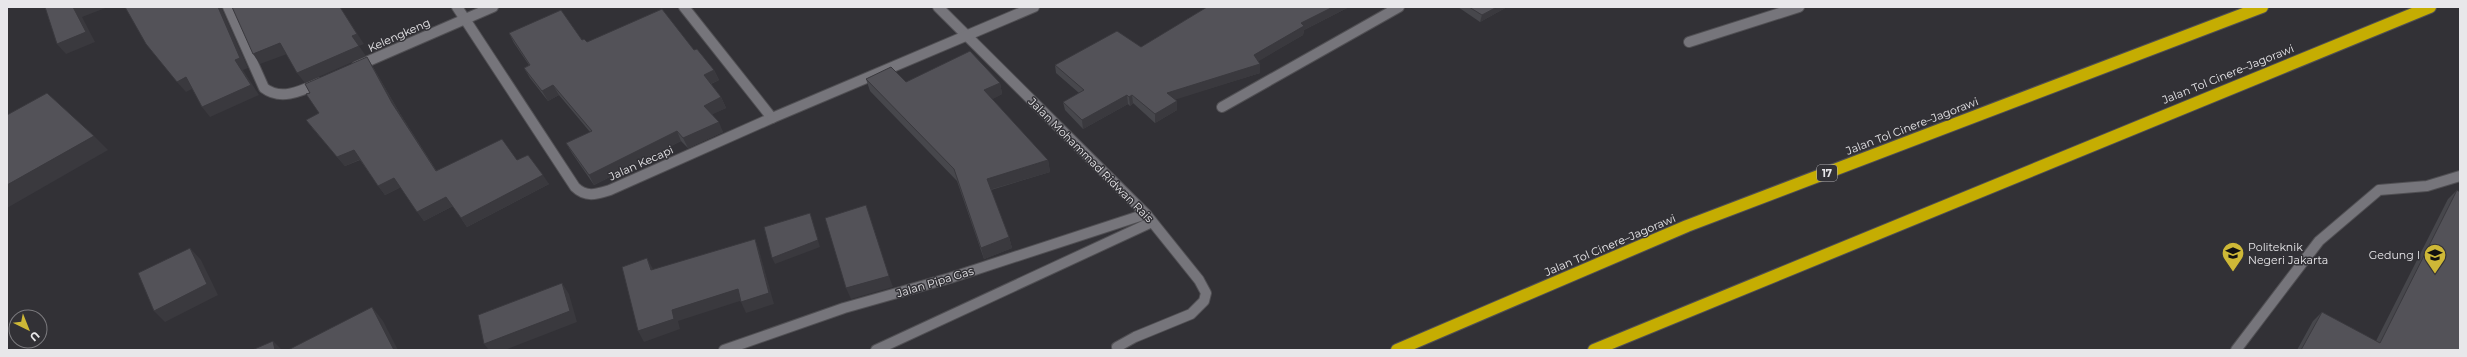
<svg xmlns="http://www.w3.org/2000/svg" width="2467" height="357" viewBox="0 0 2467 357" font-family="Montserrat,sans-serif">
  <style>
    .lines { fill: none; stroke-linecap: round; stroke-linejoin: round }
    .minor-casing { stroke: #504f53; stroke-width: 12 }
    .highway-casing { stroke: #504f53; stroke-width: 14 }
    .minor { stroke: #76757b; stroke-width: 10 }
    .highway { stroke: #c5ad02; stroke-width: 12 }
    .wall { fill: #47474c }
    .shaded-wall { fill: #3a393e }
    .building { fill: #535258; stroke: #3a393e }
    .labels { text-anchor: middle; stroke-width: 3; stroke-linejoin: round; paint-order: stroke }
    .shield { fill: #323136; stroke: #b1b0b4; stroke-width: 1 }
    .shield-label { font-size: 10px; font-weight: bold; fill: #e8e7ea }
    .street-label { font-size: 11px; fill: #e8e7ea; stroke: #323136 }
    .poi-label { font-size: 11px; fill: #e8e7ea; stroke: #323136; text-anchor: start }
  </style>
  <rect width="100%" height="100%" fill="#323136"/>
  <g class="lines">
    <g class="minor-casing">
      <g id="minor">
        <path d="M228,7L264,88C281,101 301,91 319,83"/>
        <path d="M457,7L575,187C586,198 597,194 610,190L772,118L684,7"/>
        <polyline points="938,7 1146,214 1199,280 1206,293 1204,301 1191,314 1135,337 1117,347 1118,350"/>
        <polyline points="1689,42 1799,7"/>
        <polyline points="357,66 493,7"/>
        <polyline points="1222,107 1399,7"/>
        <polyline points="772,118 1034,7"/>
        <polyline points="724,350 844,308 950,278 1146,214"/>
        <polyline points="876,350 1152,222"/>
        <polyline points="2236,350 2319,241 2379,190 2427,186 2460,176"/>
      </g>
    </g>
    <g class="highway-casing">
      <g id="highway">
        <polyline points="1397,350 1687,226 2262,7"/>
        <polyline points="1594,350 2430,7"/>
      </g>
    </g>
    <use href="#minor" class="minor"/>
    <use href="#highway" class="highway"/>
  </g>
  <g class="wall">
    <polygon points="1207,7 1349,7 1304,30 1303,35 1258,61 1260,64 1260,73 1175,99 1177,110 1155,123 1133,103 1130,106 1128,104 1083,129 1065,110 1063,102 1079,93 1056,73 1055,65 1141,47"/>
    <polygon points="1458,7 1507,7 1480,22"/>
    <polygon points="509,33 582,40 587,42 694,50 714,70 719,80 711,84 721,97 726,108 712,114 723,132 688,148 681,141 594,185 572,153 566,143 590,132 559,95 548,101 530,78 524,68 529,65 514,43"/>
    <polygon points="373,67 399,112 436,170 517,160 549,184 467,227 453,206 424,221 401,187 385,195 360,160 345,166 313,129 306,120 319,113"/>
    <polygon points="866,79 906,82 1000,83 1002,94 992,99 1048,160 1050,172 991,190 1009,237 1012,248 984,259 957,181 870,91"/>
    <polygon points="2457,190 2460,350 2297,350 2313,321 2322,312 2376,341 2448,199"/>
  </g>
  <g class="shaded-wall">
    <polygon points="73,7 108,7 82,17 95,42 66,54 57,44"/>
    <polygon points="218,7 222,7 222,9 248,68 243,70 259,95 210,117 202,107 235,60"/>
    <polygon points="340,7 364,44 359,46 366,56 305,83 297,73 352,36"/>
    <polygon points="1333,7 1349,7 1304,30 1303,35 1254,64 1254,55 1301,23"/>
    <polygon points="1497,7 1507,7 1480,22 1482,15"/>
    <polygon points="280,43 287,54 260,64 253,54"/>
    <polygon points="367,57 373,67 399,112 442,180 392,103"/>
    <polygon points="1260,64 1260,73 1168,102 1167,93"/>
    <polygon points="714,70 719,80 708,85 704,75"/>
    <polygon points="186,77 194,88 186,92 177,82"/>
    <polygon points="1000,83 1002,94 987,102 984,90"/>
    <polygon points="553,85 559,95 548,101 542,91"/>
    <polygon points="1127,95 1128,104 1083,129 1082,120"/>
    <polygon points="1132,95 1133,103 1130,106 1129,97"/>
    <polygon points="721,97 726,108 709,116 704,106"/>
    <polygon points="1177,101 1177,110 1155,123 1155,114"/>
    <polygon points="719,122 723,132 688,148 683,138"/>
    <polygon points="677,131 681,141 594,185 589,175"/>
    <polygon points="94,136 108,150 7,208 7,185"/>
    <polygon points="354,150 361,159 345,166 337,157"/>
    <polygon points="1048,160 1050,172 989,190 987,179"/>
    <polygon points="543,175 549,184 467,227 461,218"/>
    <polygon points="394,178 401,187 385,195 378,186"/>
    <polygon points="446,197 453,206 424,221 417,212"/>
    <polygon points="810,213 820,247 775,264 772,258"/>
    <polygon points="1009,237 1012,248 984,259 981,248"/>
    <polygon points="755,239 759,250 774,304 746,313 741,302"/>
    <polygon points="190,248 201,260 218,295 165,322 154,311"/>
    <polygon points="647,258 653,269 657,281 651,270"/>
    <polygon points="889,276 893,287 851,299 846,288"/>
    <polygon points="562,283 569,294 577,322 505,350 489,350 484,344"/>
    <polygon points="738,289 743,300 678,321 680,329 644,342 638,331 672,310"/>
    <polygon points="372,307 383,321 398,350 394,350"/>
    <polygon points="273,341 282,350 275,350"/>
  </g>
  <g class="building">
    <polygon points="45,7 73,7 86,32 57,44"/>
    <polygon points="125,7 218,7 240,58 235,60 251,85 202,107 186,77 177,82 146,44"/>
    <polygon points="232,7 340,7 357,34 352,36 359,46 297,73 280,43 253,54"/>
    <polygon points="1207,7 1333,7 1301,23 1304,26 1254,55 1260,64 1167,93 1177,101 1155,114 1132,95 1129,97 1127,95 1082,120 1063,102 1084,90 1055,65 1117,31 1141,47"/>
    <polygon points="1469,7 1497,7 1482,15"/>
    <polygon points="662,9 694,50 697,49 714,70 704,75 721,97 704,106 719,122 683,138 677,131 589,175 566,143 592,131 553,85 542,91 524,68 530,65 509,33 561,10 582,40 584,39 587,42"/>
    <polygon points="970,51 1000,83 984,90 1048,160 987,179 1009,237 981,248 954,169 866,79 891,67 906,82"/>
    <polygon points="367,57 392,103 436,171 502,139 517,160 528,155 543,175 461,218 446,197 417,212 394,178 378,186 354,150 337,157 306,120 319,113 306,94 310,93 305,84"/>
    <polygon points="47,93 94,136 7,185 7,115"/>
    <polygon points="2457,190 2460,192 2460,350 2301,350 2322,312 2380,343"/>
    <polygon points="866,205 889,276 846,288 825,218"/>
    <polygon points="810,213 818,240 772,258 764,227"/>
    <polygon points="755,239 769,293 741,302 738,289 672,310 674,319 638,331 622,267 647,258 651,270"/>
    <polygon points="190,248 207,284 154,311 138,273"/>
    <polygon points="562,283 570,311 484,344 478,315"/>
    <polygon points="372,307 394,350 288,350"/>
    <polygon points="273,341 275,350 252,350"/>
  </g>
  <defs>
    <g id="university-pin" transform="scale(1.15)"><path d="M0 17L-7.5 6A9.5 9.5 0 1 1 7.5 6Z" fill="#ceb837" stroke="#323136"/><path d="M0-5L7-2L0 1L-7-2ZM-4 1L0 2.5L4 1V4Q0 6-4 4Z" fill="#111"/></g>
  </defs>
  <g fill-rule="evenodd">
    <use href="#university-pin" x="2233" y="253"/>
    <use href="#university-pin" x="2435" y="255"/>
  </g>
  <g class="labels">
    <rect class="shield" x="1817" y="165" width="20" height="16" rx="3"/>
    <g class="shield-label">
      <text x="1827" y="177">17</text>
    </g>
    <g class="street-label">
      <text transform="translate(399 35) rotate(-24)" y="4">Kelengkeng</text>
      <text transform="translate(2228 74) rotate(-22)" y="4">Jalan Tol Cinere–Jagorawi</text>
      <text transform="translate(1912 126) rotate(-21)" y="4">Jalan Tol Cinere–Jagorawi</text>
      <text transform="translate(1091 160) rotate(45)" y="4">Jalan Mohammad Ridwan Rais</text>
      <text transform="translate(641 163) rotate(-24)" y="4">Jalan Kecapi</text>
      <text transform="translate(1610 245) rotate(-23)" y="4">Jalan Tol Cinere–Jagorawi</text>
      <text transform="translate(935 282) rotate(-17)" y="4">Jalan Pipa Gas</text>
    </g>
    <g class="poi-label">
      <text x="2248" y="251">Politeknik<tspan x="2248" dy="13">Negeri Jakarta</tspan></text>
      <text x="2420" y="259" text-anchor="end">Gedung I</text>
    </g>
  </g>
  <rect width="2467" height="357" fill="none" stroke="#e8e7ea" stroke-width="16"/>
  <g transform="translate(28 329) rotate(137)"><circle r="19" fill="#323136" stroke="#7b7a7e"/>
  <path d="M0-3L7 15L0 10L-7 15Z" fill="#ceb837"/>
  <text y="-6" font-size="11" font-weight="bold" text-anchor="middle" fill="#e8e7ea">U</text>
  </g>
</svg>
